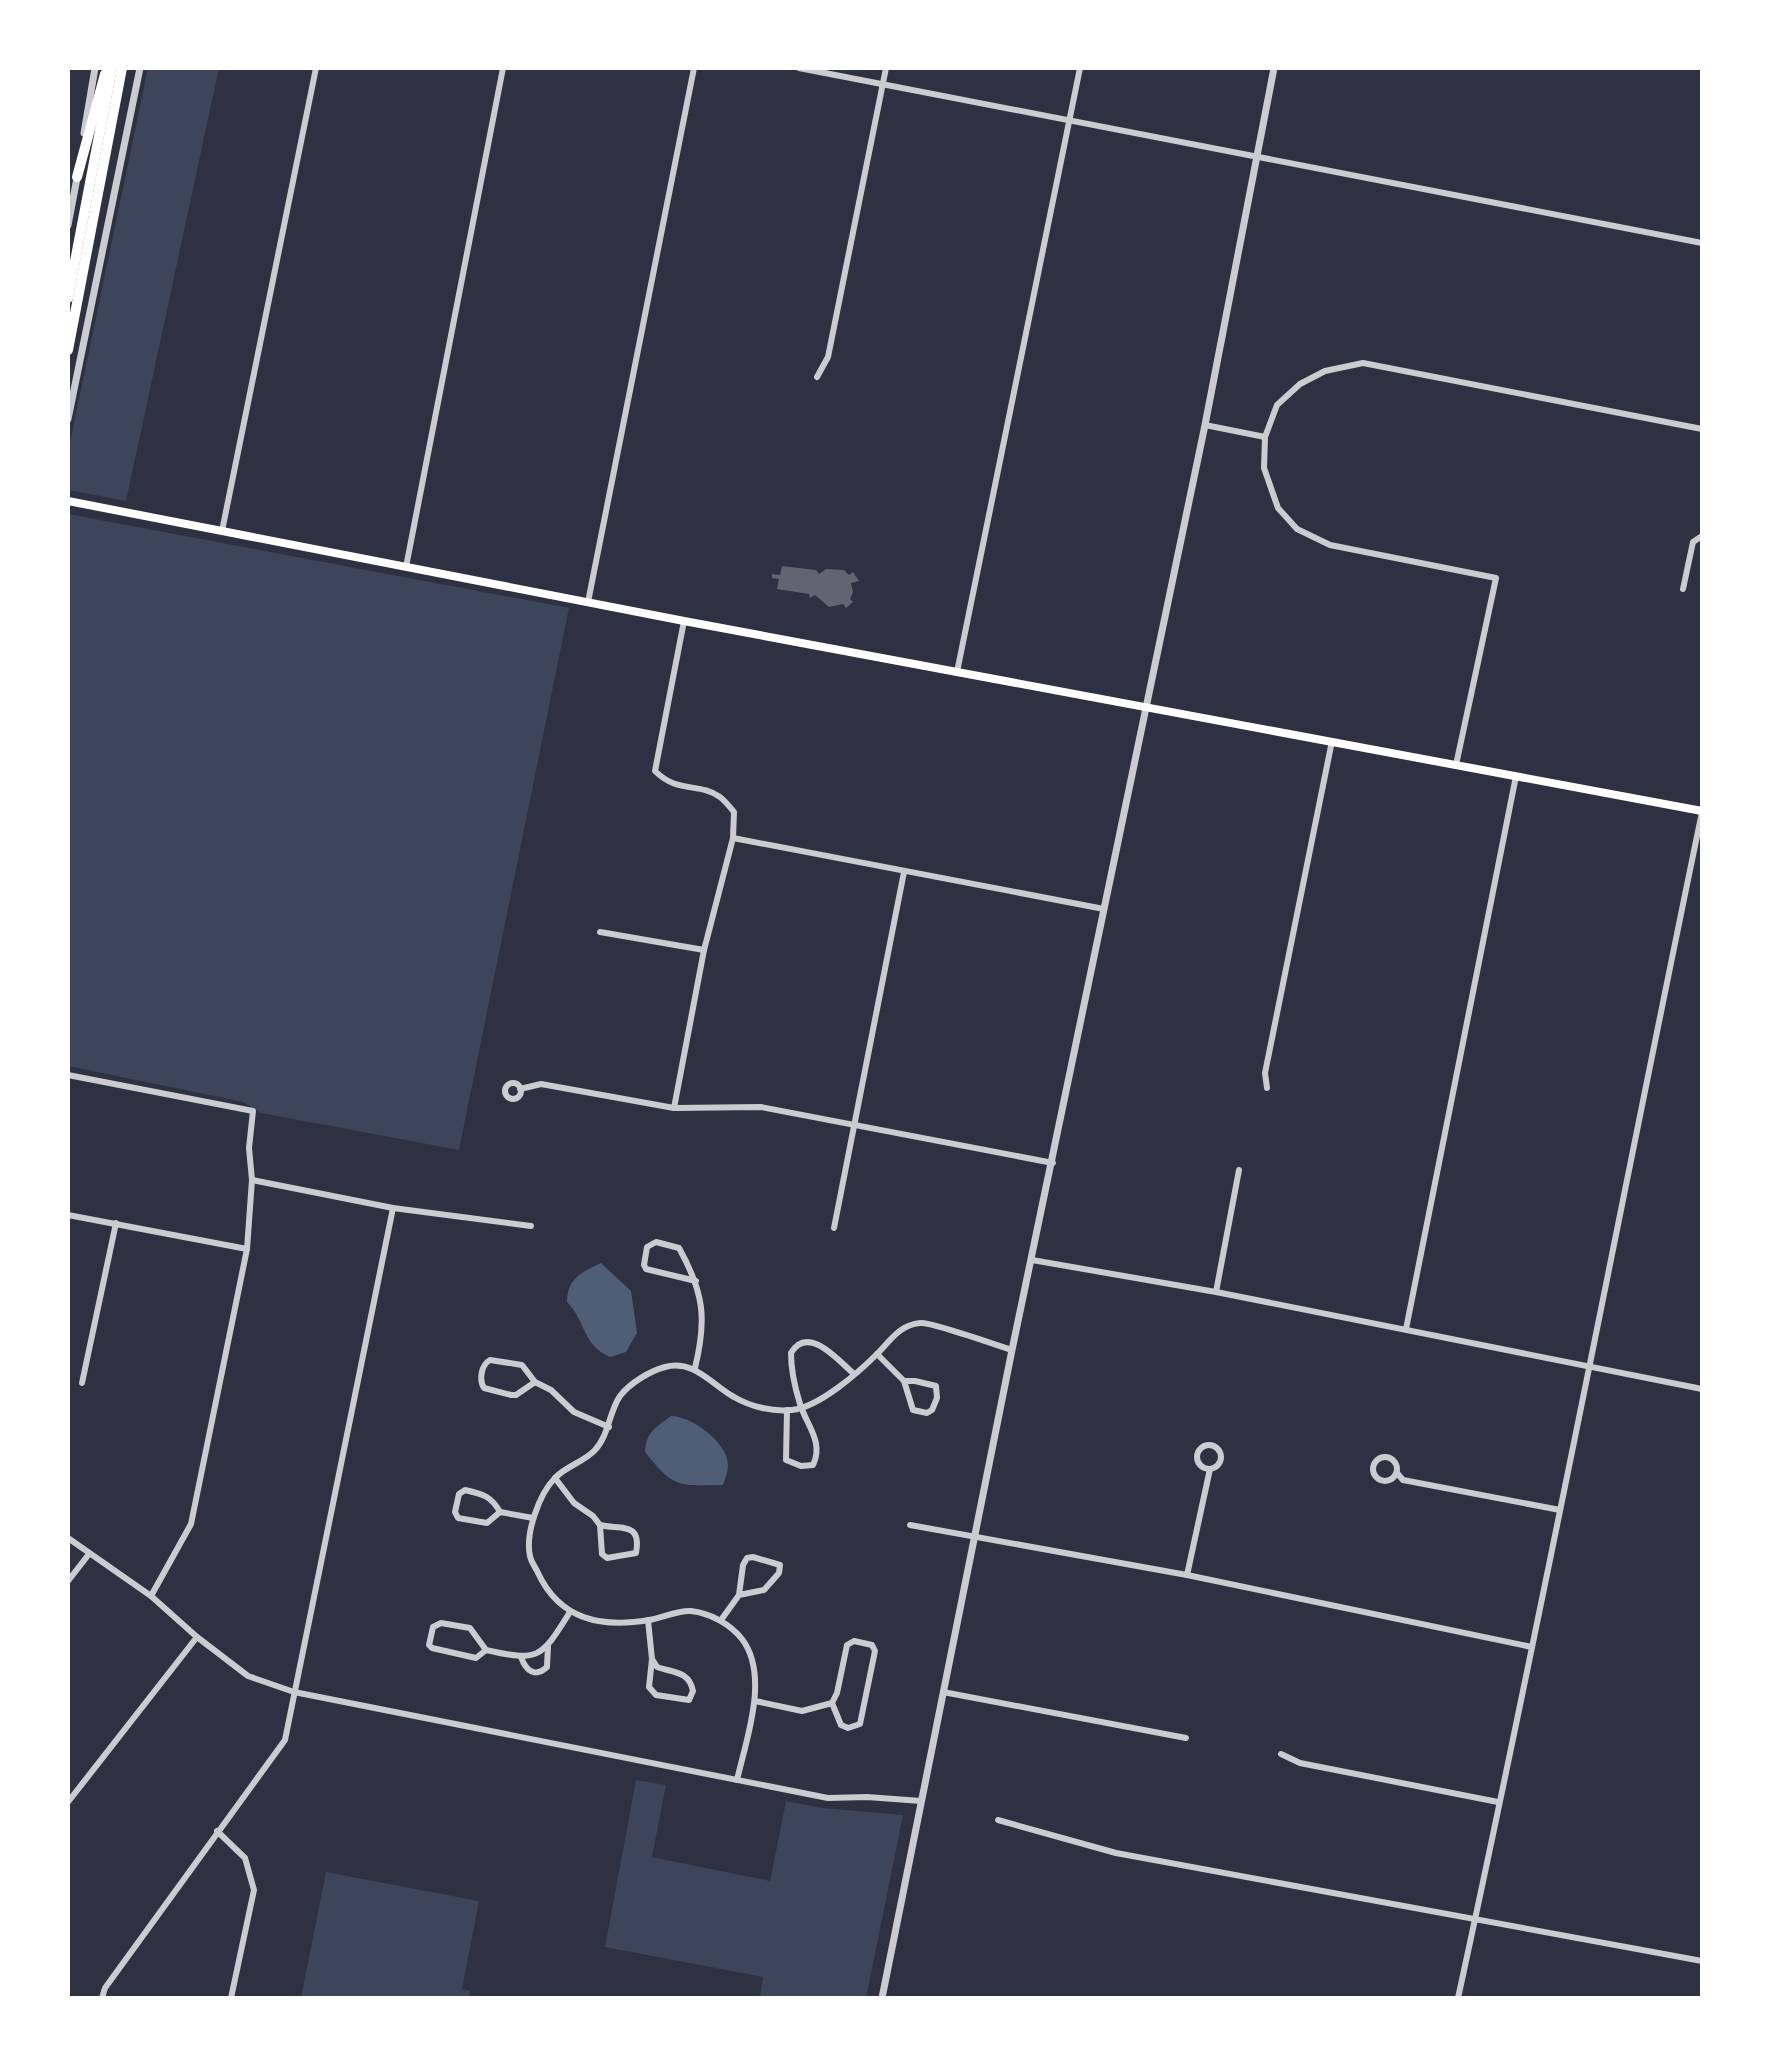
<svg xmlns="http://www.w3.org/2000/svg" width="1770" height="2066" viewBox="0 0 1770 2066" font-family="'IBM Plex Sans',sans-serif">
  <style>
    .green { fill: #3c4559 }
    .water { fill: #4f5d75 }
    .building { fill: #626471 }
    .lines { fill: none; stroke-linecap: round; stroke-linejoin: round }
    .minor { stroke: #caccd0; stroke-width: 6 }
    .tertiary { stroke: #caccd0; stroke-width: 7 }
    .secondary { stroke: #fff; stroke-width: 8 }
    .trunk { stroke: #fff; stroke-width: 10 }
  </style>
  <rect width="100%" height="100%" fill="#2d3142"/>
  <g class="green">
    <polygon points="148,68 219,68 126,501 68,490 68,452"/>
    <polygon points="68,514 569,608 459,1150 261,1113 243,1102 68,1066"/>
    <polygon points="636,1780 666,1785 652,1857 770,1881 786,1801 823,1808 903,1815 866,1998 760,1998 763,1977 605,1947"/>
    <polygon points="326,1872 479,1901 462,1989 470,1991 469,1998 301,1998"/>
  </g>
  <g class="water">
    <path d="M601,1263L631,1291L637,1333L626,1352L610,1357C582,1345 586,1321 567,1302C567,1279 581,1272 601,1263Z"/>
    <path d="M671,1416C692,1416 728,1443 728,1465C728,1472 725,1479 723,1485C677,1486 674,1488 645,1452C646,1432 656,1427 671,1416Z"/>
  </g>
  <polygon class="building" points="782,566 816,570 819,574 826,569 844,570 849,575 853,572 859,581 851,583 853,592 850,599 853,602 846,608 843,604 829,607 815,595 810,598 809,594 777,589 779,579 772,578 772,574 780,575"/>
  <g class="lines">
    <g class="minor">
      <polyline points="799,68 1702,243"/>
      <polyline points="817,377 828,357 886,68"/>
      <polyline points="1205,425 1265,437"/>
      <polyline points="222,531 316,68"/>
      <polyline points="406,567 503,68"/>
      <polyline points="1683,589 1693,542 1702,536"/>
      <polyline points="588,602 694,68"/>
      <polyline points="957,672 1080,68"/>
      <polyline points="1456,765 1496,578 1330,545 1297,529 1278,508 1264,468 1265,437 1277,405 1300,384 1325,371 1363,363 1702,429"/>
      <polyline points="733,838 1104,909"/>
      <polyline points="600,932 704,950"/>
      <polyline points="68,1075 253,1111 249,1148 252,1180 247,1249 191,1524 151,1596"/>
      <circle cx="513" cy="1091" r="8"/>
      <polyline points="1267,1088 1265,1073 1332,741"/>
      <polyline points="520,1089 541,1084 674,1108 761,1107 1053,1163"/>
      <path d="M674,1108L704,950L733,838L734,812C730,807 725,801 720,797C699,782 678,794 655,771L684,621"/>
      <polyline points="252,1180 393,1208 531,1226"/>
      <polyline points="68,1215 247,1249"/>
      <polyline points="834,1228 904,872"/>
      <polyline points="1032,1260 1216,1292 1702,1389"/>
      <polyline points="1216,1292 1239,1170"/>
      <polyline points="1406,1329 1516,776"/>
      <polyline points="877,1354 904,1381 913,1410 927,1413 932,1410 937,1398 936,1386 915,1381 904,1381"/>
      <path d="M695,1368C707,1319 704,1293 679,1248L656,1242L647,1247L644,1265L646,1269L696,1281"/>
      <path d="M535,1382L516,1395H511L484,1388C479,1380 481,1365 490,1360L522,1365L535,1382L551,1390L574,1412L609,1427"/>
      <polyline points="82,1383 116,1223"/>
      <path d="M787,1410L786,1460L801,1466L813,1465C824,1442 807,1426 800,1404C795,1388 791,1370 791,1353C808,1324 838,1360 854,1374"/>
      <circle cx="1209" cy="1457" r="12"/>
      <circle cx="1385" cy="1469" r="12"/>
      <polyline points="1397,1473 1403,1480 1560,1510"/>
      <path d="M555,1478L574,1503L593,1516L600,1525L602,1554L607,1558L636,1553C642,1521 620,1530 600,1525"/>
      <path d="M465,1490C483,1494 491,1496 500,1512L487,1523L458,1518L455,1512L459,1494Z"/>
      <polyline points="500,1512 533,1518"/>
      <polyline points="910,1525 1187,1575 1532,1647"/>
      <polyline points="68,1538 151,1596 197,1637 248,1676 294,1692 828,1798 867,1797 921,1801"/>
      <polyline points="1187,1575 1210,1469"/>
      <polyline points="68,1581 89,1554"/>
      <path d="M648,1620L652,1659L649,1687L656,1695L689,1700L693,1691C689,1671 674,1673 657,1667L652,1659"/>
      <polyline points="721,1620 739,1595 743,1565 747,1558 753,1557 780,1565 779,1573 764,1590 739,1595"/>
      <path d="M486,1650L476,1658L432,1648L429,1645L433,1627L441,1623L470,1628L486,1650C540,1662 541,1658 570,1612"/>
      <path d="M521,1657C526,1671 535,1678 547,1667L548,1646"/>
      <polyline points="943,1692 1186,1738"/>
      <polyline points="755,1701 802,1711 832,1703 837,1693 847,1645 854,1641 872,1645 875,1651 860,1724 848,1728 841,1725 832,1703"/>
      <polyline points="1281,1754 1300,1763 1498,1802"/>
      <path d="M737,1780C746,1740 770,1676 742,1639C730,1624 710,1613 691,1611C678,1610 662,1618 649,1620C601,1628 560,1620 538,1573C536,1568 531,1562 530,1556C525,1534 539,1494 555,1478C566,1466 584,1462 595,1450C609,1435 609,1412 620,1396C630,1383 650,1371 665,1367C694,1359 712,1385 734,1397C751,1407 773,1412 792,1410C819,1407 858,1373 877,1354C890,1341 899,1325 920,1323C932,1322 996,1345 1012,1350"/>
      <polyline points="68,1802 197,1637"/>
      <polyline points="998,1820 1116,1853 1702,1961"/>
      <polyline points="217,1831 245,1858 254,1890 231,1998"/>
      <polyline points="102,1998 105,1988 285,1740 393,1208"/>
      <path d="M1458,1998C1544,1604 1620,1208 1702,812"/>
    </g>
    <g class="tertiary">
      <polyline points="84,133 95,68"/>
      <polyline points="68,225 78,173"/>
      <polyline points="68,419 140,68"/>
      <polyline points="882,1998 1012,1350 1205,425 1274,68"/>
    </g>
    <polyline class="secondary" points="68,501 684,621 1702,811"/>
    <g class="trunk">
      <polyline points="77,177 105,74"/>
      <polyline points="68,298 112,68"/>
      <polyline points="68,350 122,68"/>
    </g>
  </g>
  <rect width="1770" height="2066" fill="none" stroke="#ffffff" stroke-width="140"/>
</svg>
